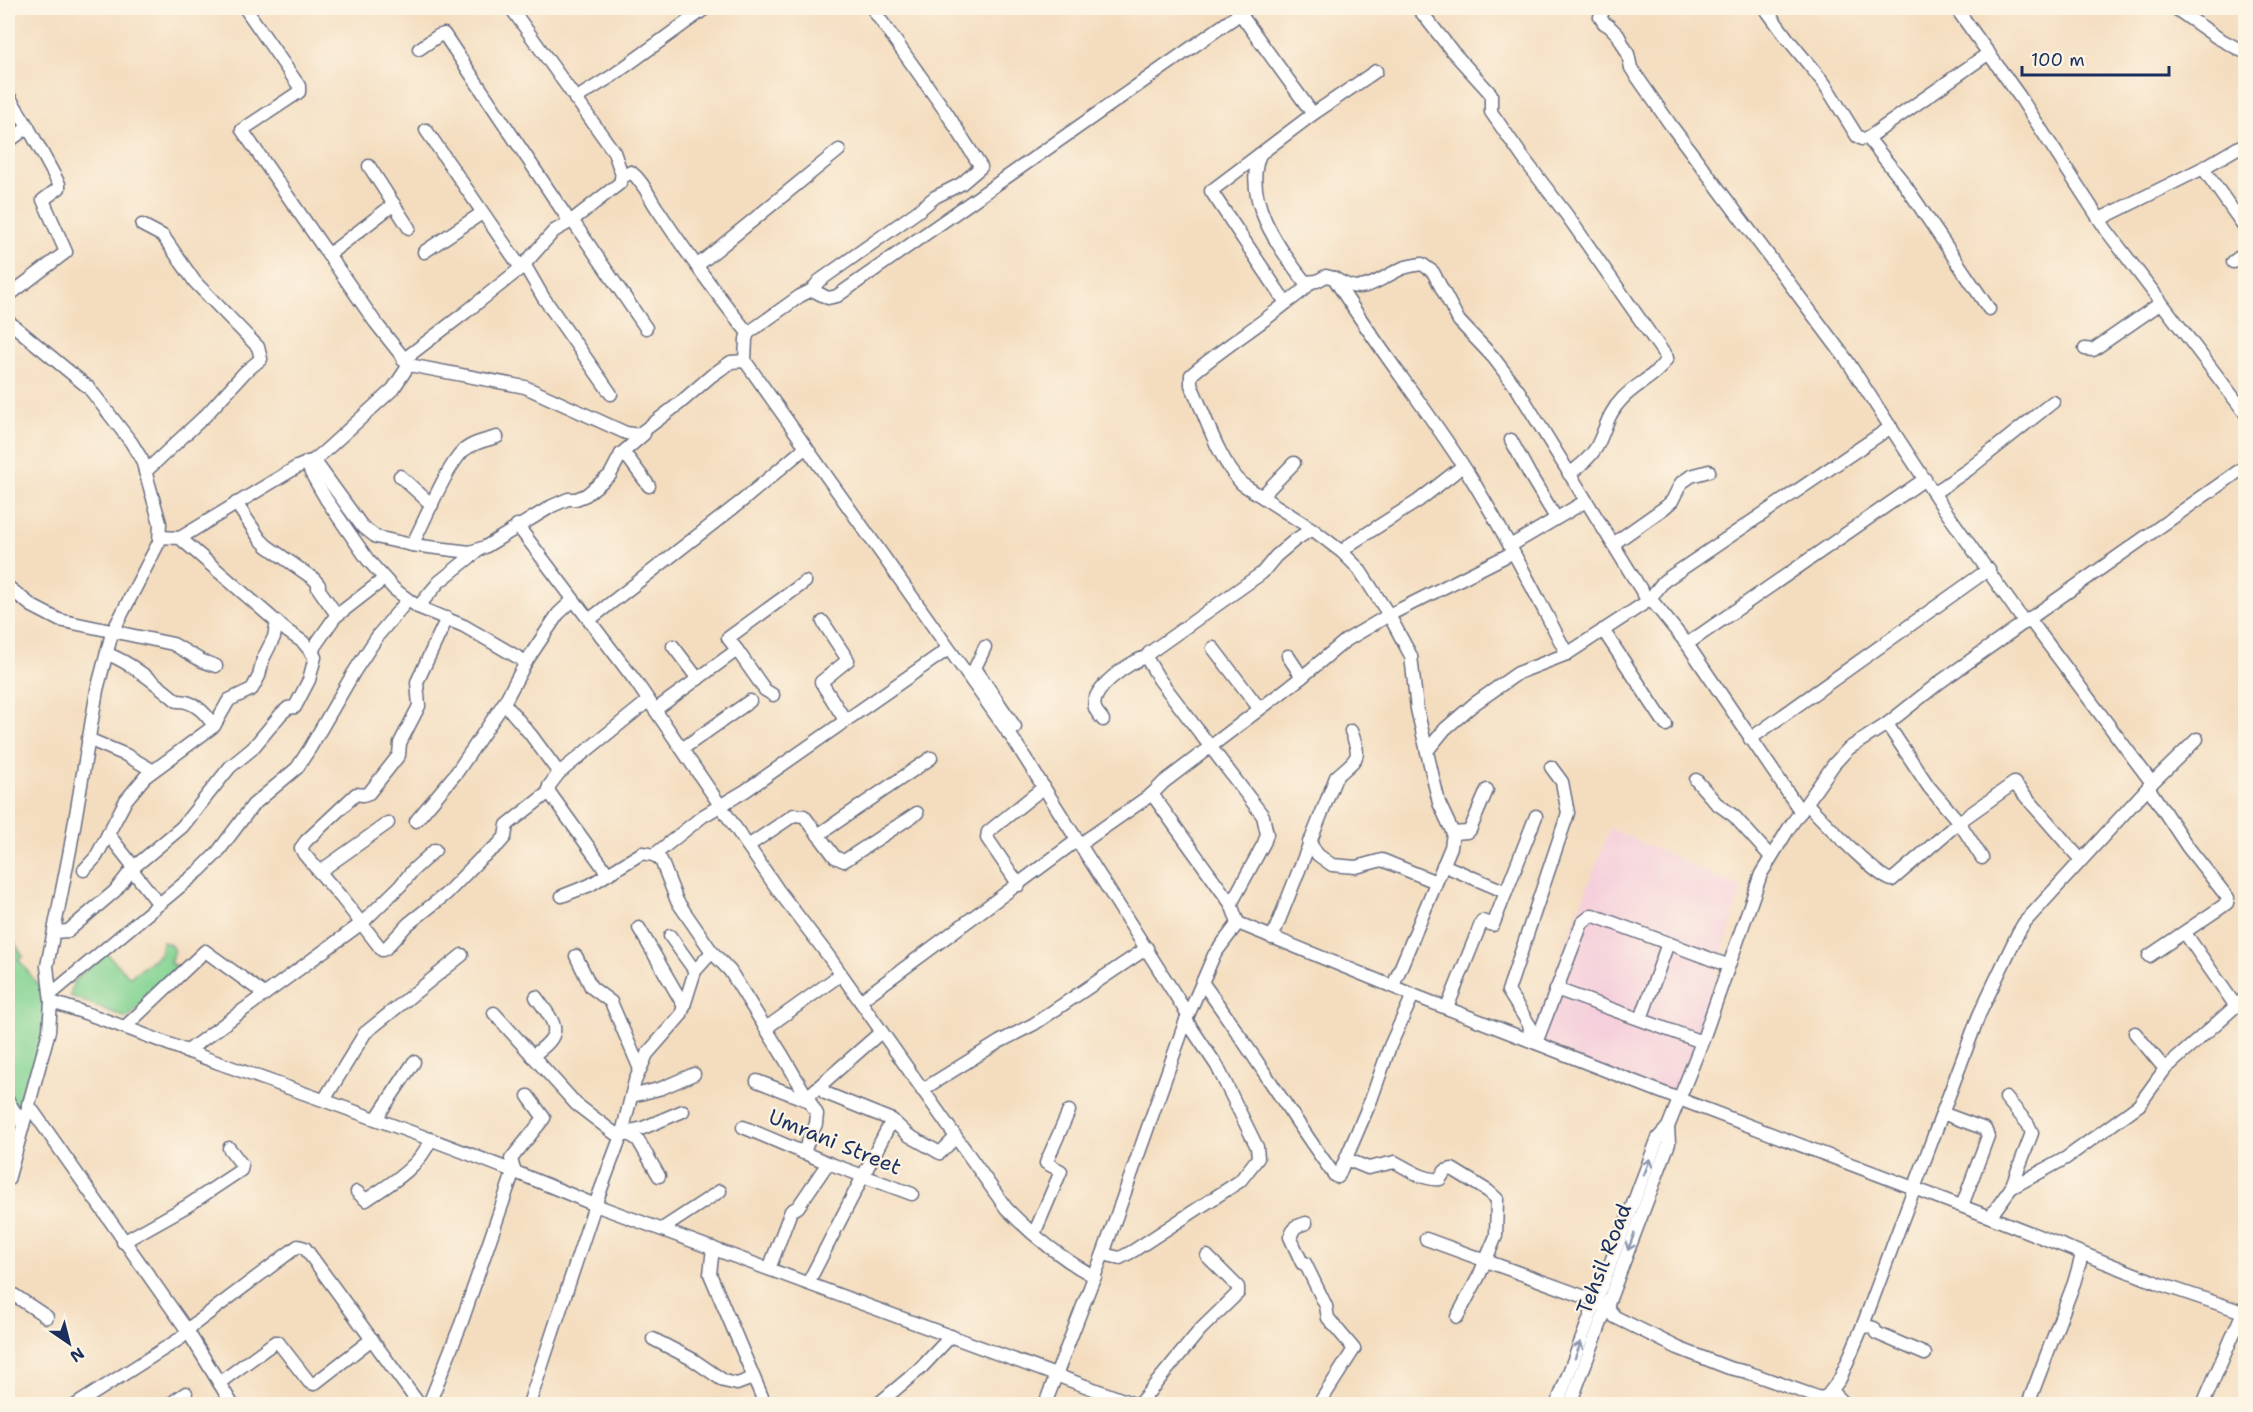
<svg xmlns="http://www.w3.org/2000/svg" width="2253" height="1412" viewBox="0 0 2253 1412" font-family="'Shantell Sans',sans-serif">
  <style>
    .built { fill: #f5cfdb }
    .green { fill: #83d393; stroke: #4f8178; stroke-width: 1.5 }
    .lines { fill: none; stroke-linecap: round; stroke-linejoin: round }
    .minor-casing { stroke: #676c80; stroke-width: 15 }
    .minor { stroke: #fff; stroke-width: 12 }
    .oneway { stroke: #8d97ae }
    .labels { text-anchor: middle; stroke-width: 4.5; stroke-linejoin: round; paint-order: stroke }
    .street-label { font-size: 21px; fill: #1b2f5e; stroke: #fcf5e5 }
  </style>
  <rect width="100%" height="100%" fill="#fcf5e5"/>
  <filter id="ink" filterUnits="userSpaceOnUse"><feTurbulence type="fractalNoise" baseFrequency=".0167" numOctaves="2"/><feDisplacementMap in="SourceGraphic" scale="12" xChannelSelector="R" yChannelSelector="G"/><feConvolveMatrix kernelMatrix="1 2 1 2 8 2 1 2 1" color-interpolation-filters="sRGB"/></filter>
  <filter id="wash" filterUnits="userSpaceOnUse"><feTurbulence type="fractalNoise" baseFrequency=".008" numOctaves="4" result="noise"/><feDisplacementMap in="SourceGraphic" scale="24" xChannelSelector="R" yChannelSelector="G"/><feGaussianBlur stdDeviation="1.35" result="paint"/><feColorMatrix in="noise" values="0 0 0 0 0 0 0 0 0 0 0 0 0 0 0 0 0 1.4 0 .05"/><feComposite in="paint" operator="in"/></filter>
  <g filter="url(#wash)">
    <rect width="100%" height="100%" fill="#f4ddbf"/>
    <polygon class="built" points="1610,828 1742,888 1679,1099 1529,1040"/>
    <g class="green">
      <polygon points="8,933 10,934 23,957 18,959 43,991 48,1005 42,1029 46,1034 21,1113 8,1095"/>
      <polygon points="162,942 170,944 174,951 170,963 180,969 127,1018 70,996 74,981 106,953 130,977 160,954"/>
    </g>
  </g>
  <g filter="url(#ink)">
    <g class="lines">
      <g class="minor-casing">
        <g id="minor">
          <polyline points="245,8 299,86 299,92 242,130 375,322 409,365 525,387 626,433 638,435 680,403 711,376 731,362 745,361"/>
          <polyline points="1236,8 1313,114"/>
          <path d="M1418,8L1452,51L1491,94V112L1524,159L1566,214L1667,358C1658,376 1635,384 1622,399C1607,414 1605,432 1596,448C1589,459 1579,467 1569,474"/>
          <polyline points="1605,8 1600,17 1604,23 1609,26 1618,35 1628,54 1631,68 1670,124 1846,359 1940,503 2025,623"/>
          <polyline points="1765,8 1787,38 1824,83 1857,136 1862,139 1868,138 1903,182 1989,309"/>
          <polyline points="1956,8 2020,97 2107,231 2246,414"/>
          <polyline points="2175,8 2218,38 2246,53"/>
          <polyline points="2245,8 2246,8"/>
          <polyline points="419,49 438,36 444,34 570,222 574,223 646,328"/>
          <polyline points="8,95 28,127"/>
          <polyline points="575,99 612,76 706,8"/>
          <polyline points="426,130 521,268"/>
          <polyline points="1868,138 1989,53"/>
          <polyline points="8,142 28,127 59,184 59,188 43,200 66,252 8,296"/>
          <path d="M1260,154C1242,198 1279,249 1305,282L1317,281L1326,276L1334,278C1376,347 1428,409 1471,478C1506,535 1536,595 1567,654"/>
          <polyline points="369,166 409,228"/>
          <polyline points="2203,168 2246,229"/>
          <path d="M621,178L631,172C643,181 649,197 658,210C686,252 716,294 748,333"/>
          <polyline points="2100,219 2203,168 2246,143"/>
          <polyline points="142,225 163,236 195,282 258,347 261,359 245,372 206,415 145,472"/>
          <polyline points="424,252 482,213"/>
          <polyline points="328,255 394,204"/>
          <polyline points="2233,262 2246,252"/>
          <polyline points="524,264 543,297 611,394"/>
          <polyline points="698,265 839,150"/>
          <path d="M1334,278C1364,298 1375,280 1403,268C1409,266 1415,265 1422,264L1433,272L1459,321L1493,357L1518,390L1648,601L1664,581L1891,427"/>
          <path d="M1310,283C1303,292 1294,297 1285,304C1254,329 1221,349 1191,375V385C1207,418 1216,456 1242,484L1312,529L1342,552L1359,569L1389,615L1411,656L1417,709L1439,803L1453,833L1451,847L1393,986"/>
          <polyline points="812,290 819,281 918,211 935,197 961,184 981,167 946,112 872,8"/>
          <polyline points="1286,303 1211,191 1313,114 1376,71"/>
          <polyline points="8,321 89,388 131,442 142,460 160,523 159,542 112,633 97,690 70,850 47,966 51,1002 49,1031 8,1180"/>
          <polyline points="2085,349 2093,350 2161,303"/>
          <polyline points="403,360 466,312 521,268 554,231 570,222 620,183 622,175 614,152 511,8"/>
          <polyline points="1511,440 1530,475 1556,518"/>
          <polyline points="621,454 629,459 649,486"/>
          <polyline points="314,460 361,525 376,537 412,545 470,552 485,547 552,506 568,499 576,499 586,495 610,475 621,454 644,434"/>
          <polyline points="307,462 311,473 326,499 368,560 394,589 418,607 464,626 526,662"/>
          <polyline points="400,476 432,505"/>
          <polyline points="1934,493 1969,469 2053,402"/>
          <polyline points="1262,496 1294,463"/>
          <polyline points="236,503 260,539 267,546 314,579 319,585 318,588 337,615"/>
          <path d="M517,525L636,682L778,890L827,954L1006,1208C1032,1235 1062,1259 1095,1277"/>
          <polyline points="180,538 297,467 314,460 325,451 393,389 409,365"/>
          <polyline points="1613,544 1664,508 1672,501 1681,483 1691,476 1709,471"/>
          <path d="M412,545C425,521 445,469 463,451C472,443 486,440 497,437"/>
          <polyline points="1510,546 1586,501"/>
          <polyline points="1342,552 1352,543 1418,501 1463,466"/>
          <polyline points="8,587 32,606 59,620 173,644 202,661 216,666"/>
          <polyline points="418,607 439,582 479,550"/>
          <polyline points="447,618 417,682 419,706 400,743 399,755 369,793 363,795 356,794 306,841 301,848 304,854 341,897 382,950 385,949 408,924 446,894 480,859 498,845 505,837 507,825 549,792"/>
          <polyline points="589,620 742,501 806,447"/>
          <polyline points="2030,620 2152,783"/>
          <polyline points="823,622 848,660 821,682 845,720"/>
          <polyline points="1603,630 1666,725"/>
          <polyline points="1687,644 1925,479"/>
          <polyline points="673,646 698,679"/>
          <polyline points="985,647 975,668 1015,727 1008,733"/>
          <polyline points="1213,648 1259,708"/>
          <polyline points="737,650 765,690 773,695"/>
          <polyline points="313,652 314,647 335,617 384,579"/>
          <path d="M107,654C129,661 159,686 177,701C193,700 205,712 214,726"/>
          <polyline points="1288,656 1302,677"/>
          <polyline points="504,703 531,735 559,773"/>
          <polyline points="655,710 737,650 728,638 805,582"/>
          <path d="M1103,720C1101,717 1096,712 1095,708C1089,689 1131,661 1146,657"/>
          <polyline points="1887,724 1929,787 1959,822 1982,858"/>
          <polyline points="88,739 126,755 152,770"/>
          <polyline points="1750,739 1989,569"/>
          <polyline points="682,749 750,701"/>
          <polyline points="1427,751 1445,729 1474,704 1518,673 1567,654 1648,601 1653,602 1687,644 1801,812"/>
          <polyline points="1696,780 1716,803 1734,816 1771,857"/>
          <polyline points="2148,787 2187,846 2228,898 2227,903 2223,906 2149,956"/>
          <path d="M1807,804C1821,818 1877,878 1892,880L1959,822L2014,783L2081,860"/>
          <polyline points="416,821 457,772 504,703 526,662 558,614 573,600"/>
          <polyline points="1453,833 1467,832 1470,830 1487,790"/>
          <polyline points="108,834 134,867"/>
          <polyline points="818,835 931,758"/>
          <polyline points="1309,842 1318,855 1332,865 1356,867 1382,860 1436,882"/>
          <polyline points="1079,845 1152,794 1164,782 1302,677 1345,641 1389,615 1512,553"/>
          <polyline points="748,846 794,815 804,816 835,857 844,861 917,813"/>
          <polyline points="654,855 661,860 677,901 712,952 730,971 783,1056 817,1114 816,1124 803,1153"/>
          <polyline points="1443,865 1506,892"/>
          <polyline points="84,870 96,857 126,800 145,777 214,726 229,700 252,689 259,676 263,659 274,637 277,622"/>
          <polyline points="132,870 159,904"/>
          <polyline points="319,872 388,823"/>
          <polyline points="608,874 549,792 549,786 559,773 648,701"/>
          <polyline points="1019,885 987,838 988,832 1044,787"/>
          <polyline points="562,896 590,885 642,853 654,855 703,816 745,791 948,649"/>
          <polyline points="1231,904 1264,843 1267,834 1263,816 1159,679 1146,657 1149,653 1262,573 1276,556 1295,540 1312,529"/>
          <polyline points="1238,923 1413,995 1679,1099 1990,1217 2160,1284 2246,1313"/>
          <polyline points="639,928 684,1006"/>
          <polyline points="54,932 68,931 115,891 134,867 182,827 230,767 252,749 281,714 288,708 295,707 309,680 315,657 303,642 287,631 180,538 160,537"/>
          <polyline points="2185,933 2235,1005"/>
          <polyline points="670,936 695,971"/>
          <path d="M1272,938L1336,777C1358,757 1362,760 1351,731"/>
          <polyline points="576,956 591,987 611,1002 640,1069"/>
          <path d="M1202,982C1249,1046 1289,1113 1335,1176L1338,1177L1371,1100L1390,1046L1413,995"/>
          <polyline points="1556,989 1702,1042"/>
          <polyline points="51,994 200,870 217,853 253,805 297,768 310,748 354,672 379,634 407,601"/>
          <polyline points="860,1001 1076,841"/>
          <path d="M51,1002C109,1019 163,1043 219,1063C345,1108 472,1152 595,1205L1134,1404"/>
          <polyline points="1447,1008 1482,921 1493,925 1536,816"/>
          <polyline points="494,1013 576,1104 614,1133 630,1135 638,1140 659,1176"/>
          <polyline points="1188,1015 1015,742 745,361 746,339 748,333 800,296 812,290 828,298 837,296 1248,8"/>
          <polyline points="1641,1019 1668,943"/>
          <polyline points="125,1027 205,951 263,993"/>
          <polyline points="766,1028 840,975"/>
          <polyline points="2135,1033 2165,1069"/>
          <polyline points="1529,1040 1530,1026 1508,991 1568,813 1562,782 1551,767"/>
          <polyline points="1536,1043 1582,923 1592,915 1727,965"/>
          <polyline points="186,1052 362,923 400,886 413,870 435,850"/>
          <path d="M532,1056C565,1033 557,1026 536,997"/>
          <polyline points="757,1081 809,1101"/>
          <polyline points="821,1085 825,1093 892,1120 908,1135 940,1153 956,1137"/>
          <polyline points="922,1090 999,1042 1034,1024 1147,948"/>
          <polyline points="632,1096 662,1088 694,1074"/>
          <polyline points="807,1097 881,1032"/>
          <polyline points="324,1100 365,1033 462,955"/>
          <polyline points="8,1101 23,1125"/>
          <polyline points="28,1104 187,1330 232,1404"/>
          <polyline points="1942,1113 1985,1129 1988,1136 1962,1206"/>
          <polyline points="376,1119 414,1062"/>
          <polyline points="743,1127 828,1163 912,1194"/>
          <polyline points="623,1133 643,1128 683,1111"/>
          <path d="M1346,1159L1368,1168L1395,1162C1408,1169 1425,1181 1440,1179L1445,1171L1452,1169L1488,1191L1497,1199L1496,1236L1479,1276L1457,1317"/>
          <polyline points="2011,1188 2066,1158 2139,1105 2165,1069 2246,997"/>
          <path d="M357,1192L366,1200C390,1184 419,1168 431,1139"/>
          <polyline points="1990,1217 2011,1188 2032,1133 2028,1124 2006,1098"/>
          <polyline points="1306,1223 1295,1227 1290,1237 1302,1263 1305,1263 1326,1306 1328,1318 1354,1349 1319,1404"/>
          <polyline points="662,1229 720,1191"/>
          <polyline points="1034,1234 1061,1171 1046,1163 1069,1111"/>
          <polyline points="1426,1239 1596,1301 1607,1307 1615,1317 1678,1348 1729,1368 1747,1372 1820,1398 1827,1396 1840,1379 1863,1325 1979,1015 2018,933 2024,923 2152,783 2197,739"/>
          <polyline points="123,1242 187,1206 241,1170 242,1165 229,1148"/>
          <polyline points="713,1248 710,1274 765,1404"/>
          <polyline points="1103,1254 1120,1258 1133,1251 1240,1181 1258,1158 1257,1147 1217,1066 1186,1020"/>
          <polyline points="769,1269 791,1211 798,1207 828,1163"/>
          <polyline points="808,1283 892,1120"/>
          <polyline points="8,1291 47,1317"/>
          <polyline points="1863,1325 1874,1328 1876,1333 1925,1354"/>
          <polyline points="653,1339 692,1359 724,1381 737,1384 753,1378"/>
          <polyline points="219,1383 275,1342 278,1342 309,1382 314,1384 372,1339"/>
          <polyline points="1832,1391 1845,1404"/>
          <polyline points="77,1404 181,1338 193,1325 298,1246 305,1248 419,1404"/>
          <polyline points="170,1404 186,1393"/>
          <polyline points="429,1404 461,1324 514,1170 511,1159 544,1118 528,1096"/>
          <polyline points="529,1404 595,1205 622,1133 635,1081 647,1054 681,1015 695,971 712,952"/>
          <polyline points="878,1404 921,1368 951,1336"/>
          <polyline points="1045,1404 1103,1254 1186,1020 1214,955 1238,923 1231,904 1152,794"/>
          <polyline points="1139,1404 1200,1330 1238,1293 1238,1287 1207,1256"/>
          <polyline points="1557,1404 1658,1138 1668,1127 1702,1042 1761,874 1789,828 1834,764 1848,749 1887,724 1940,682 2246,466"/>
          <polyline points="1570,1404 1669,1143 1668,1127"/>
          <polyline points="2028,1404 2074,1283 2082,1255"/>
          <polyline points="2203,1404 2243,1312"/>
        </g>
      </g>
      <use href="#minor" class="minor"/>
    </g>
    <defs><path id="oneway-shaft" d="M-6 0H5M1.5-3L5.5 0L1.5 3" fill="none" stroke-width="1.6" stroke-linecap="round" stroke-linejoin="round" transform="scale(1.5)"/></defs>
    <g class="oneway">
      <use href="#oneway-shaft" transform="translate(1647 1167) rotate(-69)"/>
      <use href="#oneway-shaft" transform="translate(1631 1242) rotate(111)"/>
      <use href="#oneway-shaft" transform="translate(1578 1350) rotate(-69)"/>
    </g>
  </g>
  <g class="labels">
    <g class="street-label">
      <text transform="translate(835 1142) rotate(22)" y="7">Umrani Street</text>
      <text transform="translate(1604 1259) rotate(-69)" y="7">Tehsil Road</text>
    </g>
  </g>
  <rect width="2253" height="1412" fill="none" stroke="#fcf5e5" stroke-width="30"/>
  <g transform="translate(69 1343) rotate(145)" stroke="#fcf5e5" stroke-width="4.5" paint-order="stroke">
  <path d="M0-4.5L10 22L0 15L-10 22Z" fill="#1b2f5e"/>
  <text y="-9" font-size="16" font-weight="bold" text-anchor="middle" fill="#1b2f5e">N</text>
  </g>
  <path d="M2022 66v9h147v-9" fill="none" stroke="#1b2f5e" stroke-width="3"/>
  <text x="2031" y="66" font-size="18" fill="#1b2f5e" stroke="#fcf5e5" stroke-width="4.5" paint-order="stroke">100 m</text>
</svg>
